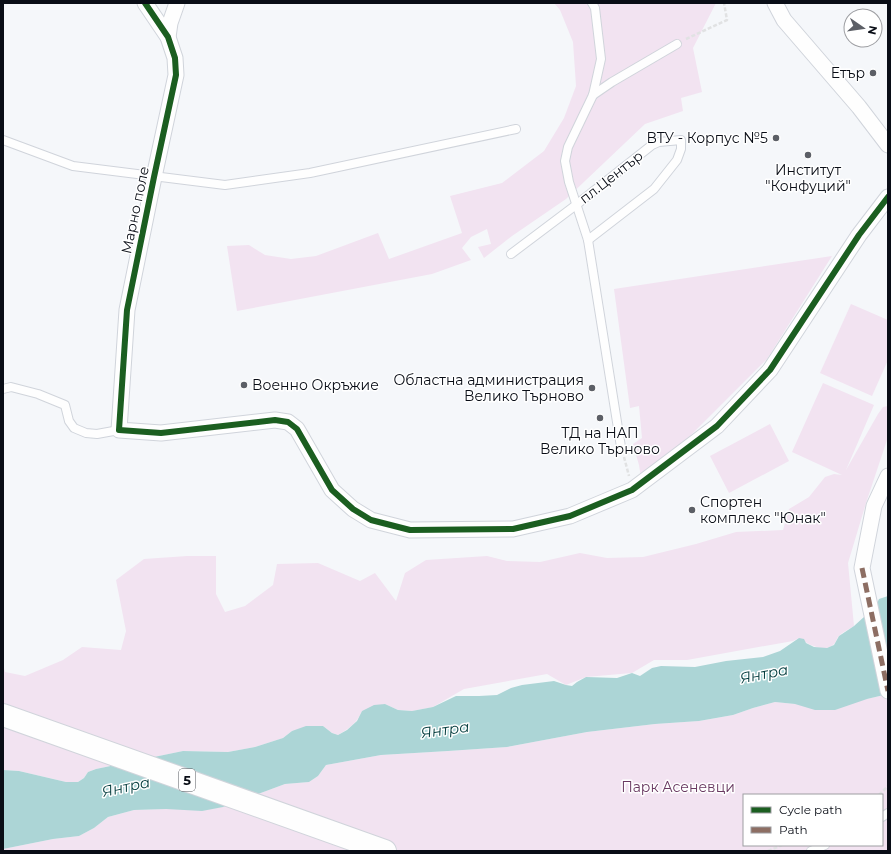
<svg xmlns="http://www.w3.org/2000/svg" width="891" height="854" viewBox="0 0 891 854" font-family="Montserrat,sans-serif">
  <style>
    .green { fill: #f2e3f1; fill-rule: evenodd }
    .water { fill: #acd5d6 }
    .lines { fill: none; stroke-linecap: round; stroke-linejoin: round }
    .lane-casing { stroke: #d0d4db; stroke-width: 10 }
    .street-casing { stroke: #d0d4db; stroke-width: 17 }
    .primary-casing { stroke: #d0d4db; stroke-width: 24 }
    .path { stroke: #e1e2e3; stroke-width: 2.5; stroke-dasharray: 4 2; stroke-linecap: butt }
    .lane { stroke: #fefefe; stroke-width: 8 }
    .street { stroke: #fefefe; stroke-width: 15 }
    .primary { stroke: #fefefe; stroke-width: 22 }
    .quiet { stroke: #8d6e63; stroke-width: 5; stroke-dasharray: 10 5; stroke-linecap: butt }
    .cycleway-casing { stroke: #fff; stroke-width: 8 }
    .cycleway { stroke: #1b5e20; stroke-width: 6 }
    .poi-dot { fill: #5c5f66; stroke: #fff; stroke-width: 1.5 }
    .labels { text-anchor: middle; stroke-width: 3; stroke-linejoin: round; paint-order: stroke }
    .shield { fill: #fff; stroke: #53565c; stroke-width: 1 }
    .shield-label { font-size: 13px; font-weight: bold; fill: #090d16 }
    .poi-label { font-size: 14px; fill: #090d16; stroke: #fff; text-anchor: end }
    .street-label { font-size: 14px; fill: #090d16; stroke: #fff }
    .park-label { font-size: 14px; fill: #693961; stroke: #fff }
    .water-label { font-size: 15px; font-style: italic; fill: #023b3c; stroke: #fff }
  </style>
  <rect width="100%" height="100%" fill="#f5f7fa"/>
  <g class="green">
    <polygon points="554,3 716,3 693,48 702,92 681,98 683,111 645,124 566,199 512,236 484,258 478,247 491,244 487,229 471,237 462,248 471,260 432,274 237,311 227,246 249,245 265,255 291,259 316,256 378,233 389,259 462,233 450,196 502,183 544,151 564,118 576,86 573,42 560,10"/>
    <polygon points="832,256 767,359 642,484 639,465 633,444 642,438 639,406 630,408 614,289"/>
    <polygon points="851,304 888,320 888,360 872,396 820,373"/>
    <path d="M823,383L874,405L846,470L878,414L883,407L888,406V437L866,503L848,563L854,626C849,629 841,633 838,637C836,640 836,643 833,645C824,653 807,644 799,638L793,641L753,648L687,660H654L632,673L586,677L566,685L547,674L464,689L433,707L412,711L398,710L385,704L362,711C356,724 351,727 338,735L332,733L323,726L292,731L283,738L255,747L228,752L183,751L96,769L88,772L84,778L78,782H66L19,771L3,770V664L5,672L25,676L63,660L82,647L121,650L126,631L116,580L144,559L187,556H216V594L225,612L245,606L273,585L277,564L318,563L360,581L375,573L396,601L405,573L426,560L487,556L507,561L540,562L580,553L607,558L643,557L696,544L736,532L783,530L789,509L809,497L825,477L834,474L842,475L792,452Z"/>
    <polygon points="770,424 789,461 729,493 710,456"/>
    <path d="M888,694V851H3V849L53,839L79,836L94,828L108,817L134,810L223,807L285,784L309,782L318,776L326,765L381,755L448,751L507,747L587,732L655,724L699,721L733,715L753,708L775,702L795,704L867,699ZM744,795H882V845H744Z"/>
  </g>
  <polygon class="water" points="888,596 888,694 867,699 835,710 815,710 795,704 775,702 753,708 733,715 699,721 655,724 587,732 507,747 448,751 381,755 326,765 318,776 309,782 285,784 223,807 202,811 166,809 134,810 108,817 94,828 79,836 53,839 3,849 3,770 19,771 66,782 78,782 84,778 88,772 96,769 183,751 228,752 255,747 283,738 292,731 306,726 323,726 332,733 338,735 347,730 357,721 362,711 374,705 385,704 398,710 412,711 433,707 456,696 479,696 497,695 511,688 522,685 554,681 566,685 572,686 577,682 586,677 617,678 632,673 640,676 652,668 661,666 695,667 726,661 763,657 780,651 799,638 804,639 806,643 814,647 827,648 834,645 839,636 854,626 875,607 879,599"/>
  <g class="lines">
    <g class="lane-casing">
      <g id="lane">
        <polyline points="592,3 595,8 601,59 593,95 568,147 565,161 569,182 588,240 621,447"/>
        <polyline points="593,95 612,82 677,44"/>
        <polyline points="3,140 73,166 225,185 310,173 516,129"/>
        <polyline points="511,254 576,205 652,145 659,142 681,140 681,149 677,160 654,189 588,240"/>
        <polyline points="3,389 11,387 38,394 65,405 69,421 74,428 86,433 97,434 119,430"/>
        <polyline points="882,817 888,813"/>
        <polyline points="811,851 825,845"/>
      </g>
    </g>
    <g class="street-casing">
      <g id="street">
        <polyline points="145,3 168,37 175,58 176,75 154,177 127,310 119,430 161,433 275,420 288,422 297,429 332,490 353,509 371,520 410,530 513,529 570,516 632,490 717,426 770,370 859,235 888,197"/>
        <polyline points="775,3 784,20 859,107 888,145"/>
        <polyline points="168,37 170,23 177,3"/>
        <polyline points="888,476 874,506 862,568 888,691"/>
      </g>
    </g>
    <g class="primary-casing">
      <polyline id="primary" points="3,715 385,851"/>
    </g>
    <g class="path">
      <polyline points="686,39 727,20 724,3"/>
      <polyline points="624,457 629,476"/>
      <polyline points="879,795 888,786"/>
      <polyline points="768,851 782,845"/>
    </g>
    <use href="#lane" class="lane"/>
    <use href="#street" class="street"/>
    <use href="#primary" class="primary"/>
    <polyline class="quiet" points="862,568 888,691"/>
    <g class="cycleway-casing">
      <polyline id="cycleway" points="145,3 168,37 175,58 176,75 154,177 127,310 119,430 161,433 275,420 288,422 297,429 332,490 353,509 371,520 410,530 513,529 570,516 632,490 717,426 770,370 859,235 888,197"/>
    </g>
    <use href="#cycleway" class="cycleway"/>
  </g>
  <g class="poi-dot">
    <circle cx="873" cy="73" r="4"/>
    <circle cx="776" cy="138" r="4"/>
    <circle cx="808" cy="155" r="4"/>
    <circle cx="244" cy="385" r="4"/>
    <circle cx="592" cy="388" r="4"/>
    <circle cx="600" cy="418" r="4"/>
    <circle cx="692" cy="510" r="4"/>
  </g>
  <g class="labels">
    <rect class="shield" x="179" y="769" width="16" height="22" rx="3"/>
    <g class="shield-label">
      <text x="187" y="785">5</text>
    </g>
    <g class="poi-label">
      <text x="865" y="78">Етър</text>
      <text x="768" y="143">ВТУ - Корпус №5</text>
      <text x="808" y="175" text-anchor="middle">Институт<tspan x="808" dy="16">"Конфуций"</tspan></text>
      <text x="584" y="385">Областна администрация<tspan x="584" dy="16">Велико Търново</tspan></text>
      <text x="252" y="390" text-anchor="start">Военно Окръжие</text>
      <text x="600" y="438" text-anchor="middle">ТД на НАП<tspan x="600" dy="16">Велико Търново</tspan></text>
      <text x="700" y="507" text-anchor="start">Спортен<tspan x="700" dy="16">комплекс "Юнак"</tspan></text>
    </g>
    <g class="street-label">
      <text transform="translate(611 177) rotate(-38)" y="5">пл.Център</text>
      <text transform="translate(135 210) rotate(-78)" y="5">Марно поле</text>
    </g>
    <g class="park-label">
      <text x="678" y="792">Парк Асеневци</text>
    </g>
    <g class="water-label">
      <text transform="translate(764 674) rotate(-11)" y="5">Янтра</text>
      <text transform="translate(445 730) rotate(-8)" y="5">Янтра</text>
      <text transform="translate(126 787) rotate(-12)" y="5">Янтра</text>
    </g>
  </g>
  <rect width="891" height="854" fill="none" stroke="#090d16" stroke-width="8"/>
  <rect x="743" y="794" width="140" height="52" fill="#ffffff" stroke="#9d9ea2"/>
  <rect x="751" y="807" width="20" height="6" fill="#1b5e20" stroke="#9d9ea2"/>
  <text x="779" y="814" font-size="12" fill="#090d16">Cycle path</text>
  <rect x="751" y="827" width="20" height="6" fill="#8d6e63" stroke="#9d9ea2"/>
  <text x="779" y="834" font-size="12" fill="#090d16">Path</text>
  <g transform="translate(863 28) rotate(103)"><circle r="19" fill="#ffffff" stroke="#9d9ea2"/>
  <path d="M0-3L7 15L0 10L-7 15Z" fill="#5c5f66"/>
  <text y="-6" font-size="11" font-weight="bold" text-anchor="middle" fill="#090d16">N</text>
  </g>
</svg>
